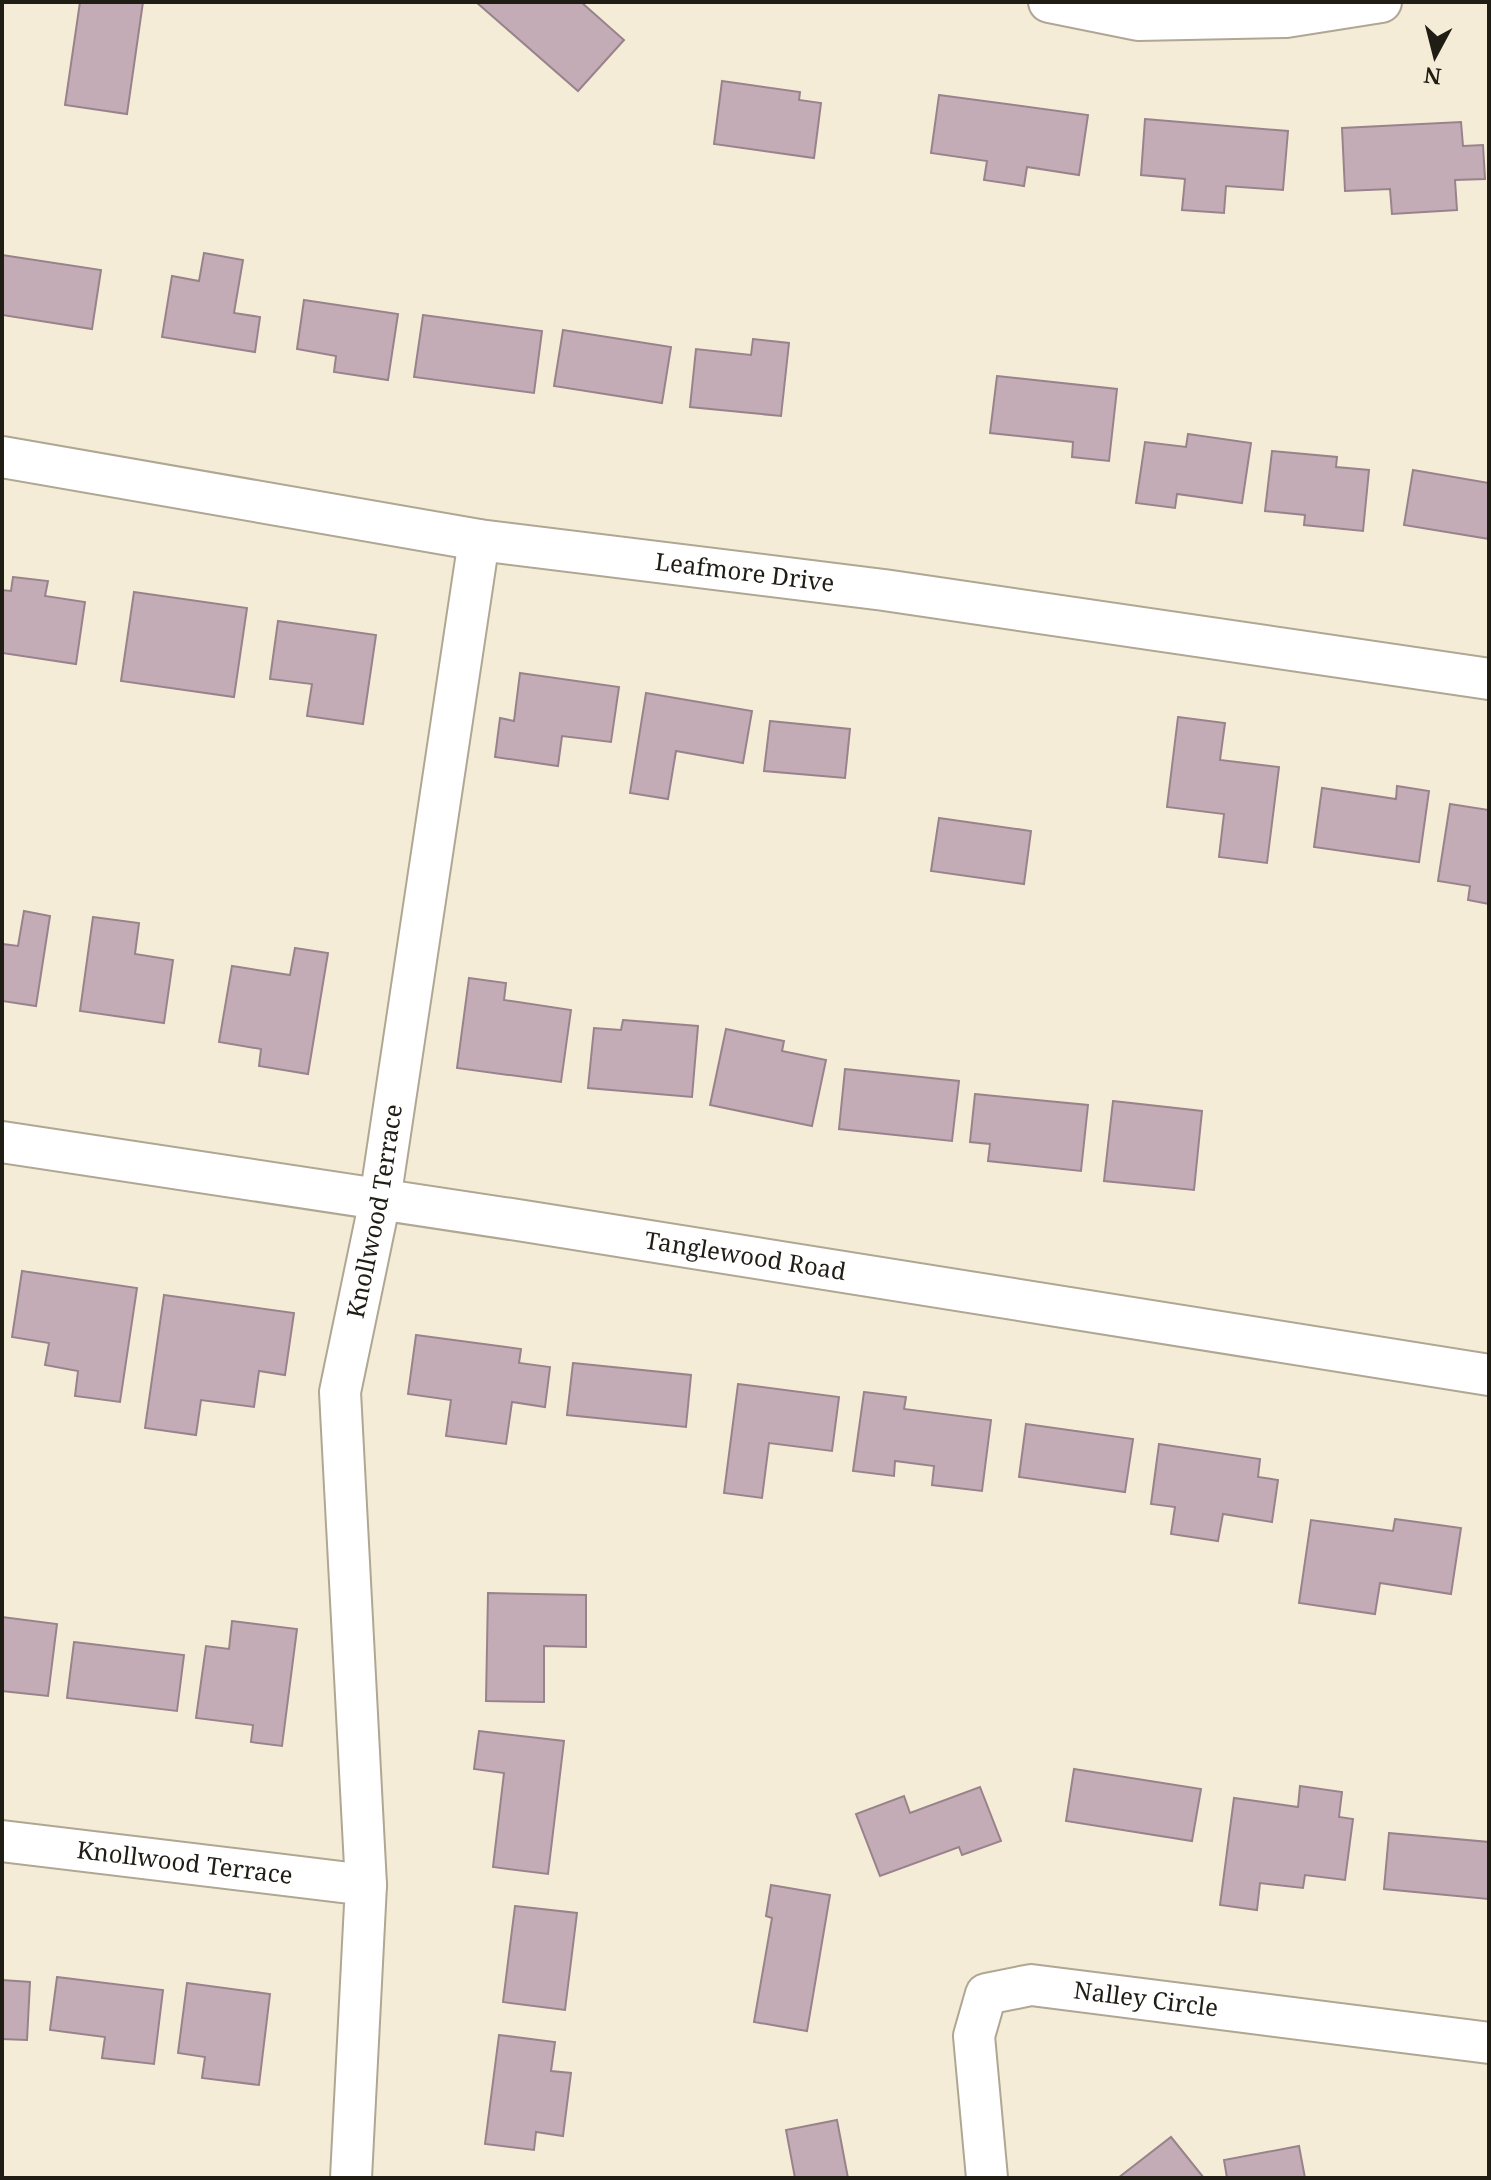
<svg xmlns="http://www.w3.org/2000/svg" width="1491" height="2180" viewBox="0 0 1491 2180" font-family="'Noto Serif',serif">
  <style>
    .building { fill: #c3acb6; stroke: #98838c; stroke-width: 2 }
    .lines { fill: none; stroke-linecap: round; stroke-linejoin: round }
    .minor-casing { stroke: #afa693; stroke-width: 44 }
    .minor { stroke: #fff; stroke-width: 40 }
    .labels { text-anchor: middle; stroke-width: 7; stroke-linejoin: round; paint-order: stroke }
    .street-label { font-size: 24px; fill: #201d15; stroke: #f5ecd7 }
  </style>
  <rect width="100%" height="100%" fill="#f5ecd7"/>
  <g class="building">
    <polygon points="80,2 143,2 127,114 65,105"/>
    <polygon points="476,2 581,2 624,40 578,91"/>
    <polygon points="722,81 800,92 799,100 821,103 814,158 714,144"/>
    <polygon points="939,95 1088,115 1079,175 1027,167 1024,186 984,180 987,161 931,153"/>
    <polygon points="1145,119 1288,131 1283,190 1226,186 1224,213 1182,210 1185,179 1141,175"/>
    <polygon points="1461,122 1463,146 1483,145 1485,179 1455,180 1457,210 1392,214 1390,189 1345,191 1342,128"/>
    <polygon points="204,253 243,260 234,313 260,317 255,352 162,337 172,276 199,281"/>
    <polygon points="2,255 101,270 92,329 2,315"/>
    <polygon points="304,300 398,314 388,380 334,372 336,356 297,349"/>
    <polygon points="423,315 542,331 534,393 414,377"/>
    <polygon points="563,330 671,347 662,403 554,386"/>
    <polygon points="753,339 789,343 781,416 690,407 696,349 751,355"/>
    <polygon points="997,376 1117,389 1109,461 1072,457 1073,442 990,433"/>
    <polygon points="1188,434 1251,443 1242,503 1177,494 1175,508 1136,503 1145,442 1186,447"/>
    <polygon points="1272,451 1337,457 1336,467 1369,470 1363,531 1304,525 1305,515 1265,511"/>
    <polygon points="1413,470 1489,483 1489,539 1404,525"/>
    <polygon points="13,577 48,581 45,596 85,602 76,664 2,653 2,590 11,591"/>
    <polygon points="134,592 247,608 234,697 121,681"/>
    <polygon points="278,621 376,635 363,724 307,716 312,684 270,679"/>
    <polygon points="520,673 619,687 611,742 562,736 558,766 495,757 500,718 514,721"/>
    <polygon points="646,693 752,711 743,763 676,751 668,799 630,793"/>
    <polygon points="1178,717 1225,723 1220,760 1279,767 1267,863 1219,857 1224,814 1167,807"/>
    <polygon points="770,721 850,729 845,778 764,771"/>
    <polygon points="1397,786 1429,791 1419,862 1314,847 1322,788 1396,799"/>
    <polygon points="1450,804 1489,810 1489,904 1468,900 1470,886 1438,881"/>
    <polygon points="939,818 1031,831 1024,884 931,871"/>
    <polygon points="24,911 50,916 36,1006 2,1001 2,944 18,946"/>
    <polygon points="93,917 139,923 135,954 173,960 164,1023 80,1011"/>
    <polygon points="295,948 328,953 308,1074 259,1066 261,1049 219,1042 232,966 290,975"/>
    <polygon points="469,978 506,983 504,1000 571,1010 561,1082 457,1068"/>
    <polygon points="623,1020 698,1026 692,1097 588,1088 594,1028 621,1030"/>
    <polygon points="726,1029 784,1041 782,1051 826,1060 812,1126 710,1105"/>
    <polygon points="845,1069 959,1081 952,1141 839,1129"/>
    <polygon points="975,1094 1088,1105 1081,1171 988,1161 990,1144 970,1142"/>
    <polygon points="1113,1101 1202,1111 1194,1190 1104,1181"/>
    <polygon points="22,1271 137,1288 120,1402 75,1396 78,1371 45,1365 49,1343 12,1337"/>
    <polygon points="164,1295 294,1313 285,1375 259,1371 254,1407 201,1400 196,1435 145,1428"/>
    <polygon points="416,1335 521,1349 519,1363 550,1367 545,1407 512,1402 506,1444 446,1436 451,1400 408,1394"/>
    <polygon points="573,1363 691,1375 686,1427 567,1415"/>
    <polygon points="738,1384 839,1397 832,1451 769,1443 762,1498 724,1493"/>
    <polygon points="864,1392 906,1397 904,1409 991,1420 982,1491 932,1485 934,1466 895,1461 894,1476 853,1471"/>
    <polygon points="1026,1424 1133,1439 1125,1492 1019,1477"/>
    <polygon points="1159,1444 1260,1459 1258,1477 1278,1480 1272,1522 1223,1514 1218,1541 1171,1534 1175,1507 1151,1504"/>
    <polygon points="1395,1519 1461,1528 1451,1594 1380,1583 1375,1614 1299,1603 1311,1520 1393,1531"/>
    <polygon points="488,1593 586,1595 586,1647 544,1646 544,1702 486,1701"/>
    <polygon points="2,1617 57,1624 48,1696 2,1691"/>
    <polygon points="232,1621 297,1629 282,1746 251,1742 253,1725 196,1718 206,1646 229,1649"/>
    <polygon points="74,1642 184,1655 177,1711 67,1698"/>
    <polygon points="479,1731 564,1741 548,1874 493,1867 504,1773 474,1769"/>
    <polygon points="1074,1769 1201,1789 1192,1841 1066,1821"/>
    <polygon points="1300,1786 1342,1792 1339,1817 1353,1819 1345,1880 1305,1875 1303,1888 1260,1883 1257,1910 1220,1905 1234,1798 1298,1807"/>
    <polygon points="980,1787 1001,1841 962,1855 959,1847 880,1876 856,1814 904,1796 910,1813"/>
    <polygon points="1389,1833 1489,1842 1488,1899 1384,1889"/>
    <polygon points="771,1885 830,1895 807,2031 754,2022 772,1918 766,1916"/>
    <polygon points="515,1906 577,1913 565,2010 503,2002"/>
    <polygon points="57,1977 163,1990 154,2064 102,2058 105,2037 50,2030"/>
    <polygon points="2,1980 30,1982 27,2040 2,2039"/>
    <polygon points="187,1983 270,1994 259,2085 202,2078 205,2057 178,2053"/>
    <polygon points="499,2035 555,2042 551,2071 571,2073 563,2136 536,2132 534,2150 485,2144"/>
    <polygon points="837,2120 848,2178 795,2178 786,2130"/>
    <polygon points="1171,2137 1204,2178 1118,2178"/>
    <polygon points="1299,2146 1305,2178 1227,2178 1224,2160"/>
  </g>
  <g class="lines">
    <g class="minor-casing">
      <g id="minor">
        <polyline points="1049,2 1138,20 1286,17 1381,2"/>
        <path id="s1" d="M2,457L479,540L884,590L1489,679"/>
        <path id="s2" d="M2,1142L524,1221L1489,1375"/>
        <path id="s3" d="M2,1841L366,1885L351,2178"/>
        <path id="s4" d="M366,1885L340,1392L380,1200L479,540"/>
        <path id="s5" d="M987,2178L974,2036L986,1994L1031,1985L1489,2043"/>
      </g>
    </g>
    <use href="#minor" class="minor"/>
  </g>
  <g class="labels">
    <g class="street-label">
      <text dy="8" stroke="none"><textPath href="#s1" startOffset="752">Leafmore Drive</textPath></text>
      <text dy="8" stroke="none"><textPath href="#s4" startOffset="678">Knollwood Terrace</textPath></text>
      <text dy="8" stroke="none"><textPath href="#s2" startOffset="752">Tanglewood Road</textPath></text>
      <text dy="8" stroke="none"><textPath href="#s3" startOffset="184">Knollwood Terrace</textPath></text>
      <text dy="8" stroke="none"><textPath href="#s5" startOffset="348">Nalley Circle</textPath></text>
    </g>
  </g>
  <rect width="1491" height="2180" fill="none" stroke="#201d15" stroke-width="8"/>
  <g transform="translate(1435 56) rotate(187)" stroke="#f5ecd7" stroke-width="6" paint-order="stroke">
  <path d="M0-6L14 30L0 20L-14 30Z" fill="#201d15"/>
  <text y="-12" font-size="22" font-weight="bold" text-anchor="middle" fill="#201d15">N</text>
  </g>
</svg>
